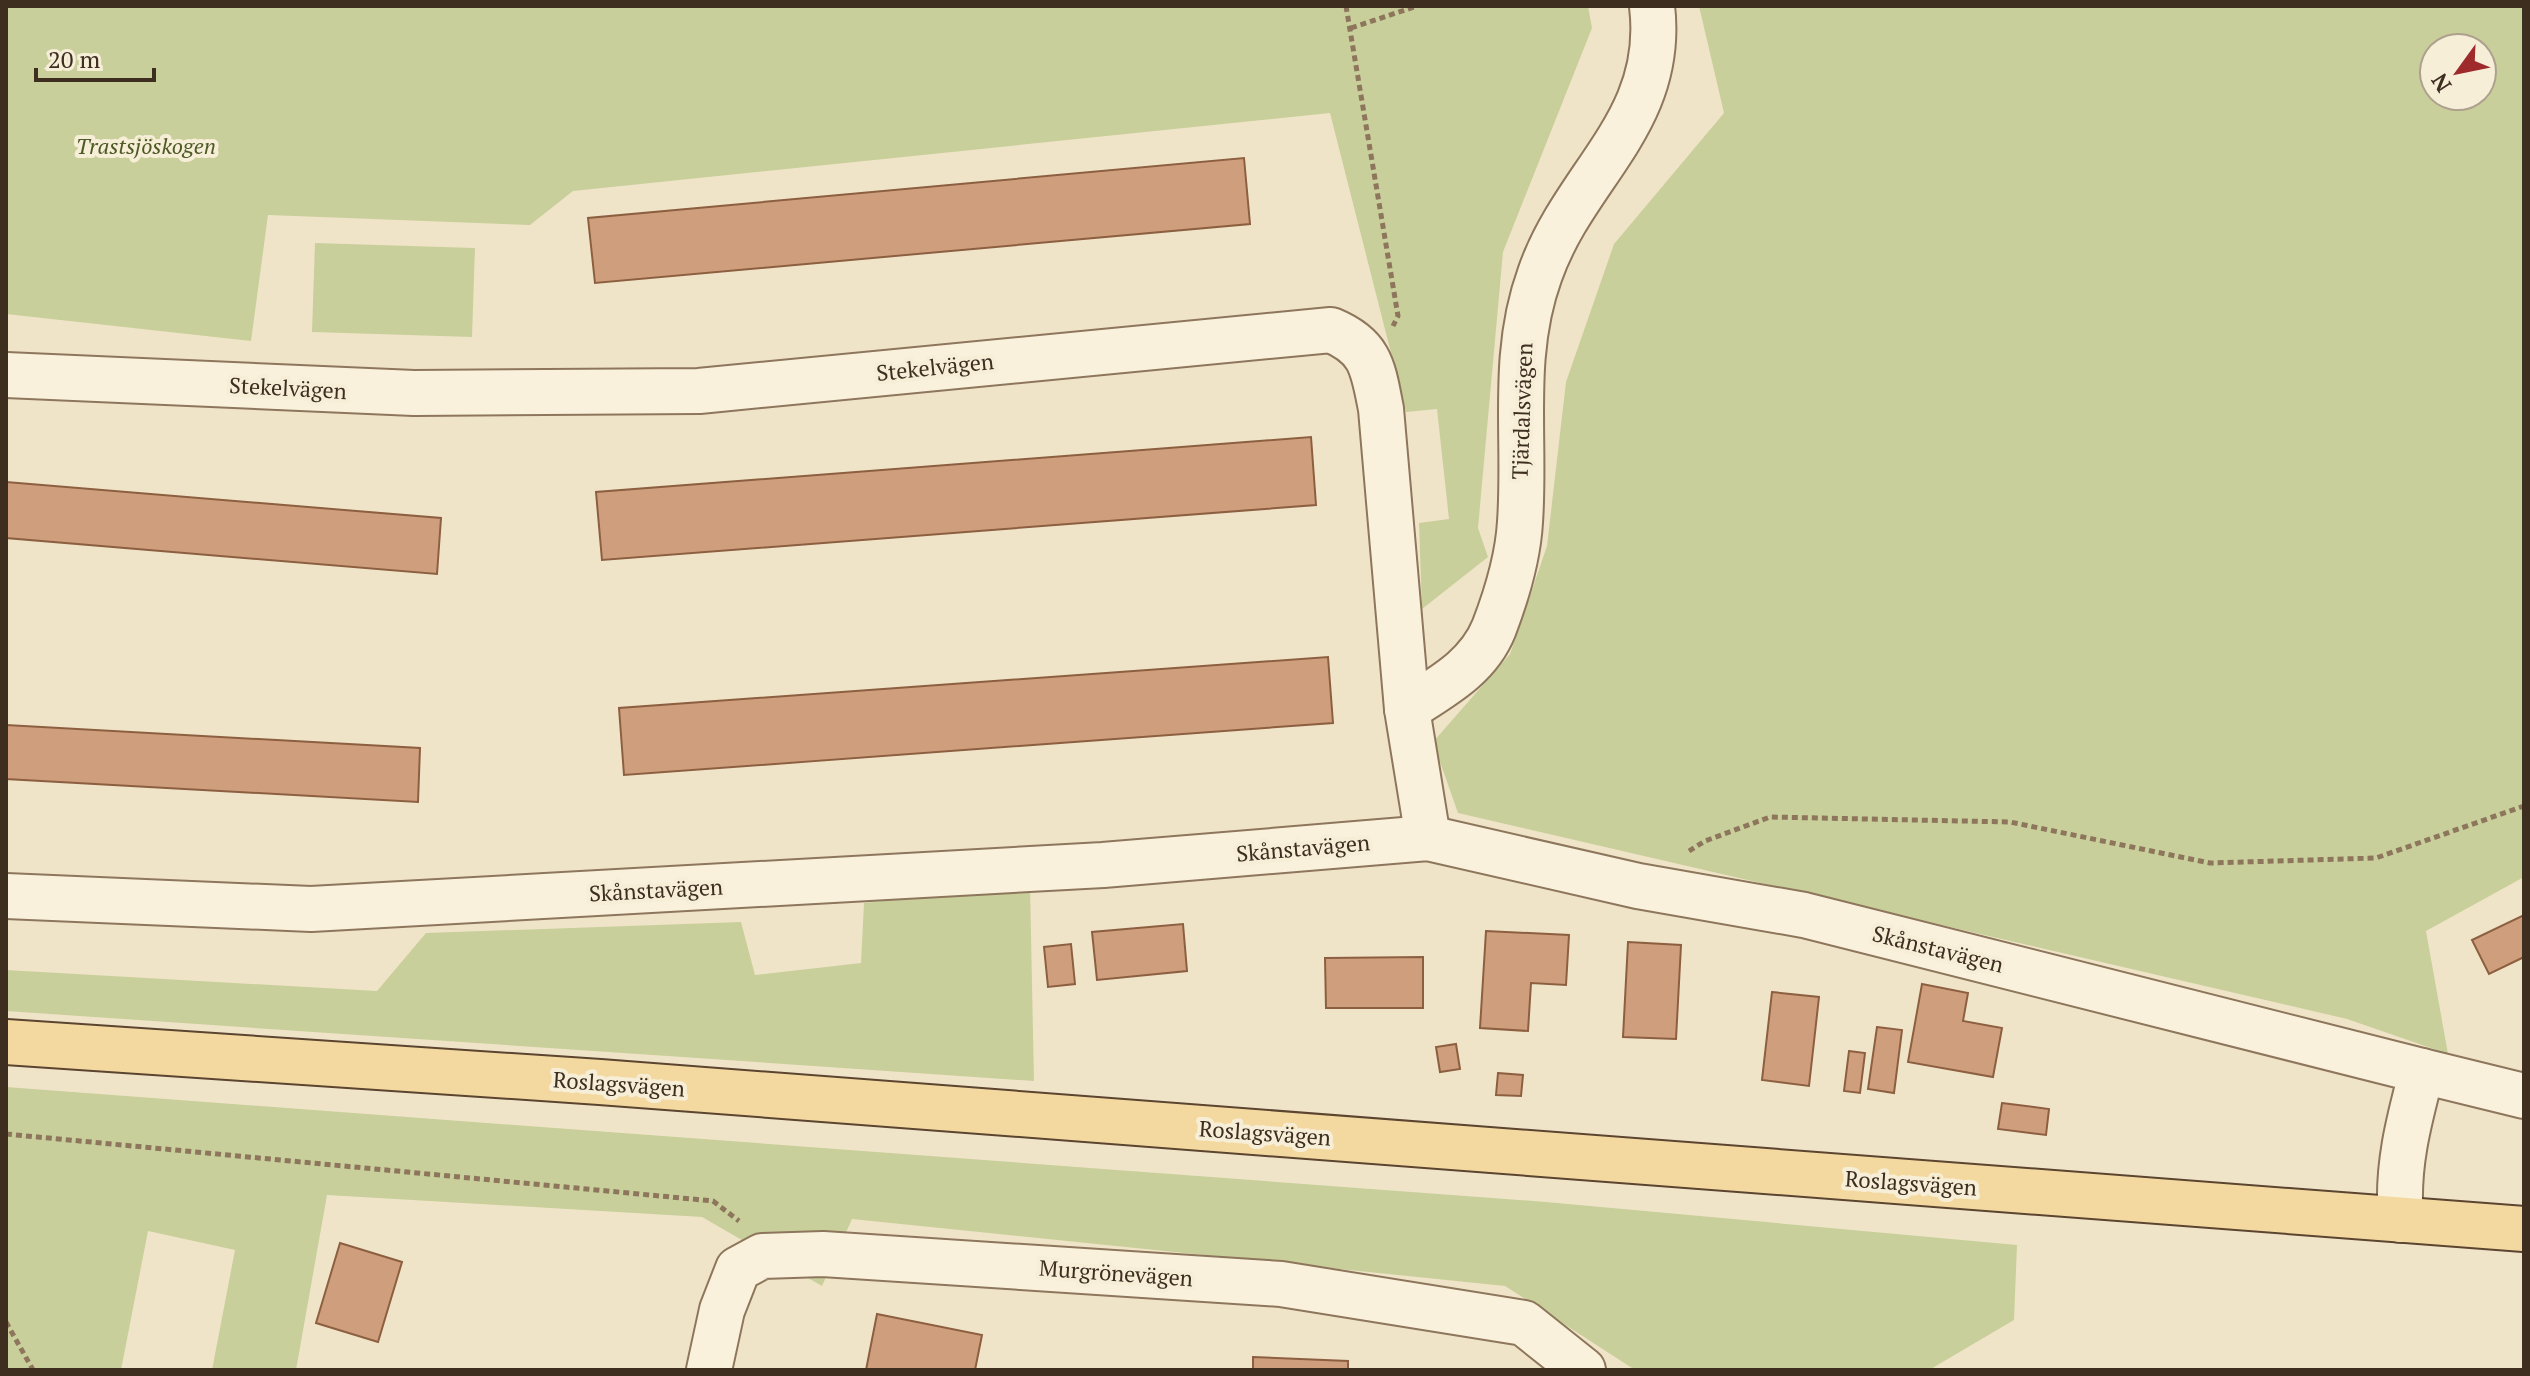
<svg xmlns="http://www.w3.org/2000/svg" width="2530" height="1376" viewBox="0 0 2530 1376" font-family="'PT Serif',serif">
  <style>
    .green { fill: #c9cf9b; fill-rule: evenodd }
    .building { fill: #cf9f7d; stroke: #8d5f41; stroke-width: 2 }
    .lines { fill: none; stroke-linecap: round; stroke-linejoin: round }
    .minor-casing { stroke: #8d765c; stroke-width: 48 }
    .major-casing { stroke: #5b4430; stroke-width: 48 }
    .path { stroke: #8d765c; stroke-width: 5; stroke-dasharray: 6 4; stroke-linecap: butt }
    .minor { stroke: #faf1dc; stroke-width: 44 }
    .major { stroke: #f3d9a0; stroke-width: 44 }
    .labels { text-anchor: middle; stroke-width: 8; stroke-linejoin: round; paint-order: stroke }
    .park-label { font-size: 22px; font-style: italic; fill: #4d5a26; stroke: #f7eed8 }
    .street-label { font-size: 22px; fill: #3d2e20; stroke: #f7eed8 }
  </style>
  <rect width="100%" height="100%" fill="#f0e4c8"/>
  <g class="green">
    <polygon points="6,6 1588,6 1592,28 1503,252 1478,528 1488,557 1422,609 1419,523 1449,519 1437,409 1406,412 1330,113 573,191 530,225 268,215 251,341 6,314"/>
    <path d="M1699,6H2524V877L2426,931L2448,1054L2347,1019L1458,813L1433,742L1510,654L1547,546L1566,382L1614,244L1724,113ZM2434,48H2482V96H2434Z"/>
    <polygon points="315,243 475,248 472,337 312,332"/>
    <polygon points="1030,885 1034,1081 6,1011 6,970 377,991 426,933 741,922 755,975 861,963 864,903"/>
    <polygon points="6,1087 1546,1202 2017,1245 2014,1320 1929,1370 1645,1370 1632,1368 1505,1286 852,1219 822,1286 702,1217 327,1195 296,1370 212,1370 235,1250 148,1231 121,1370 6,1370"/>
  </g>
  <g class="building">
    <polygon points="1244,158 1250,224 595,283 588,218"/>
    <polygon points="1311,437 1316,505 602,560 596,492"/>
    <polygon points="6,482 441,518 437,574 6,538"/>
    <polygon points="1328,657 1333,723 624,775 619,708"/>
    <polygon points="6,725 420,748 418,802 6,779"/>
    <polygon points="2524,915 2524,957 2489,974 2472,940"/>
    <polygon points="1183,924 1187,971 1097,980 1092,932"/>
    <polygon points="1486,931 1569,935 1566,985 1531,983 1528,1031 1480,1028"/>
    <polygon points="1628,942 1681,945 1676,1039 1623,1037"/>
    <polygon points="1071,944 1075,984 1048,987 1044,947"/>
    <polygon points="1423,957 1423,1008 1326,1008 1325,958"/>
    <polygon points="1922,984 1968,993 1963,1021 2002,1028 1993,1077 1908,1062"/>
    <polygon points="1772,992 1819,997 1809,1086 1762,1080"/>
    <polygon points="1877,1027 1902,1030 1894,1093 1868,1089"/>
    <polygon points="1456,1044 1460,1069 1440,1072 1436,1047"/>
    <polygon points="1849,1051 1865,1053 1860,1093 1844,1091"/>
    <polygon points="1498,1073 1523,1075 1521,1096 1496,1095"/>
    <polygon points="2002,1103 2049,1109 2046,1135 1998,1129"/>
    <polygon points="340,1243 402,1262 378,1342 316,1323"/>
    <polygon points="877,1314 982,1335 975,1370 866,1370"/>
    <polygon points="1253,1357 1348,1361 1348,1370 1253,1370"/>
  </g>
  <g class="lines">
    <g class="minor-casing">
      <g id="minor">
        <path d="M6,375L414,393L699,391L1331,330C1372,347 1373,369 1381,409L1407,709L1428,838"/>
        <path d="M1407,709C1441,687 1478,668 1494,628C1507,594 1518,558 1520,522C1526,437 1510,356 1540,274C1575,174 1666,122 1652,6"/>
        <path d="M6,896L311,909L1103,865L1428,838L1638,886L1804,915L2422,1071C2409,1120 2396,1168 2401,1220"/>
        <polyline points="2422,1071 2524,1096"/>
        <polyline points="709,1370 722,1310 738,1269 762,1256 823,1254 1281,1284 1524,1323 1583,1370"/>
      </g>
    </g>
    <g class="major-casing">
      <polyline id="major" points="6,1042 600,1082 2524,1229"/>
    </g>
    <g class="path">
      <polyline points="1346,6 1398,316 1393,326"/>
      <polyline points="1351,28 1417,6"/>
      <polyline points="1689,851 1705,841 1770,817 2010,822 2210,863 2376,858 2524,806"/>
      <polyline points="6,1134 713,1201 739,1221"/>
      <polyline points="6,1322 33,1370"/>
    </g>
    <use href="#minor" class="minor"/>
    <use href="#major" class="major"/>
  </g>
  <g class="labels">
    <g class="park-label">
      <text x="146" y="154">Trastsjöskogen</text>
    </g>
    <g class="street-label">
      <text transform="translate(935 367) rotate(-6)" y="8">Stekelvägen</text>
      <text transform="translate(288 388) rotate(3)" y="8">Stekelvägen</text>
      <text transform="translate(1522 411) rotate(-88)" y="8">Tjärdalsvägen</text>
      <text transform="translate(1303 848) rotate(-5)" y="8">Skånstavägen</text>
      <text transform="translate(656 890) rotate(-3)" y="8">Skånstavägen</text>
      <text transform="translate(1938 949) rotate(14)" y="8">Skånstavägen</text>
      <text transform="translate(619 1084) rotate(4)" y="8">Roslagsvägen</text>
      <text transform="translate(1265 1133) rotate(4)" y="8">Roslagsvägen</text>
      <text transform="translate(1911 1183) rotate(4)" y="8">Roslagsvägen</text>
      <text transform="translate(1116 1273) rotate(4)" y="8">Murgrönevägen</text>
    </g>
  </g>
  <rect width="2530" height="1376" fill="none" stroke="#3d2e20" stroke-width="16"/>
  <g transform="translate(2458 72) rotate(237)"><circle r="38" fill="#f7eed8" stroke="#ada18e" stroke-width="2"/>
  <path d="M0-6L14 30L0 20L-14 30Z" fill="#9e2a2b"/>
  <text y="-12" font-size="22" font-weight="bold" text-anchor="middle" fill="#3d2e20">N</text>
  </g>
  <path d="M36 68v12h118v-12" fill="none" stroke="#3d2e20" stroke-width="4"/>
  <text x="48" y="68" font-size="24" fill="#3d2e20" stroke="#f7eed8" stroke-width="6" paint-order="stroke">20 m</text>
</svg>
